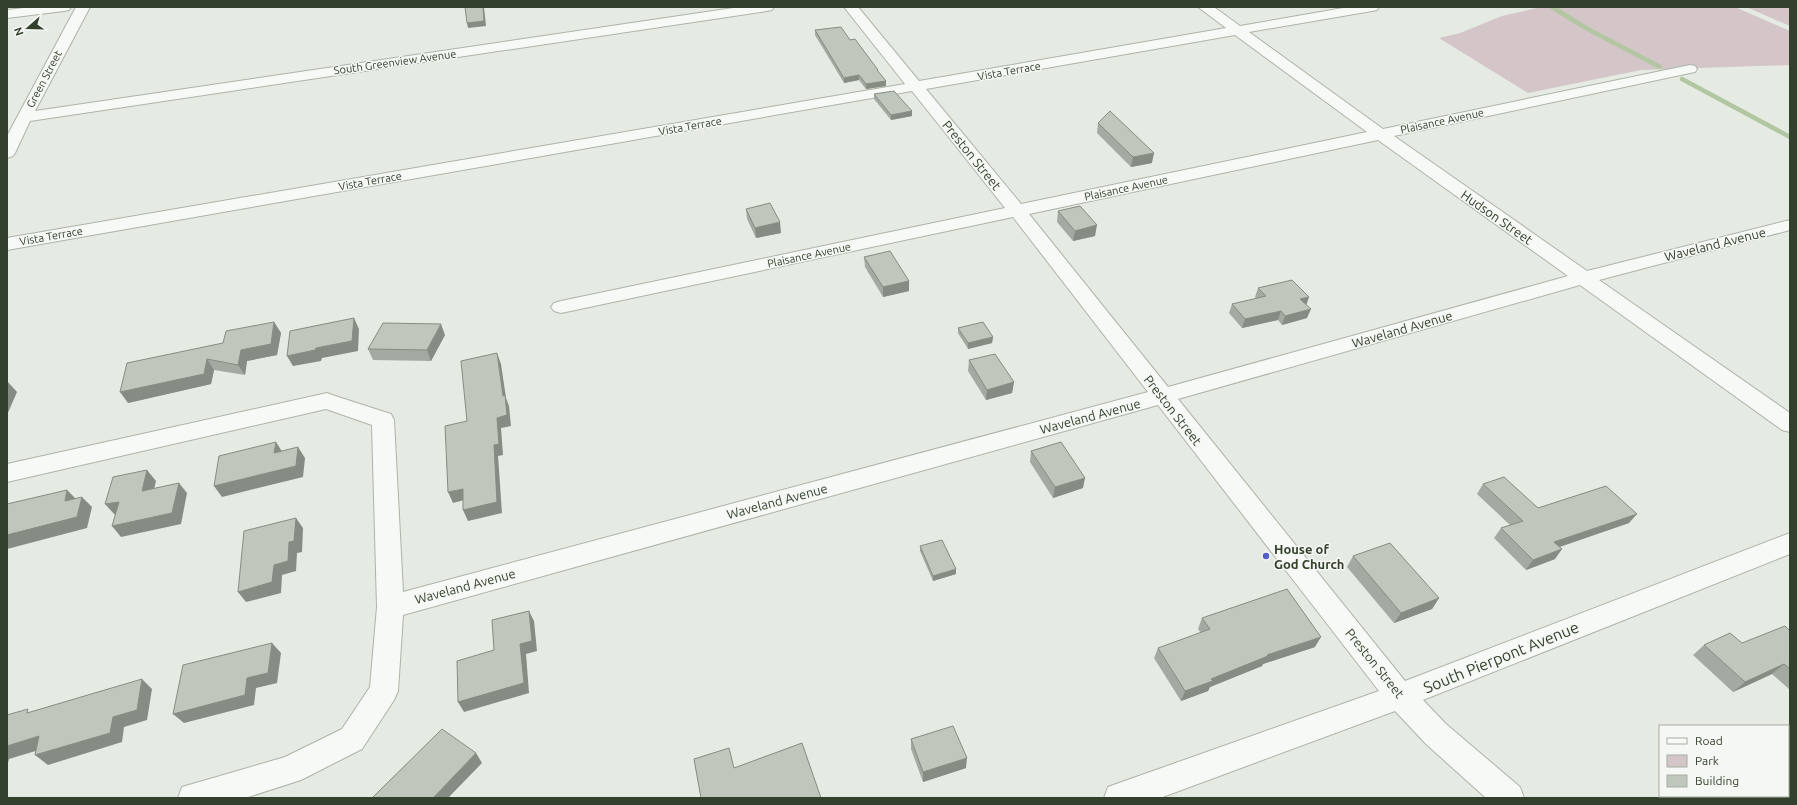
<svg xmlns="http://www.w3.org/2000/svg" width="1797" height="805" viewBox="0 0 1797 805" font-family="Ubuntu,sans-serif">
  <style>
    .green { fill: #d3c5c8 }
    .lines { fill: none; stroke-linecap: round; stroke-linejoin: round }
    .stream { stroke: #b2c7a1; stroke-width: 4.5 }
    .minor-casing { stroke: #acb4a8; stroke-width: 2 }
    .minor { fill: #f6f9f5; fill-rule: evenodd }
    .wall { fill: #a4aaa1 }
    .shaded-wall { fill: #868b83 }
    .building { fill: #bfc6bb; stroke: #868b83 }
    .poi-dot { fill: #535fc4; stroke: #f4f7f3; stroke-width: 1.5 }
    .labels { text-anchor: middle; stroke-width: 3; stroke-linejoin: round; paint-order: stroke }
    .far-street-label { font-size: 11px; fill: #33412c; stroke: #f4f7f3 }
    .street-label { font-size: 13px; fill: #33412c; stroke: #f4f7f3 }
    .poi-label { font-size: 13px; font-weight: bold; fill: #33412c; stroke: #f4f7f3; text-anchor: start }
    .near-street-label { font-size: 16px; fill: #33412c; stroke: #f4f7f3 }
  </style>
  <rect width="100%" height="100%" fill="#e5eae3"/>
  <g class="green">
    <polygon points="1541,7 1735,7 1790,31 1790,65 1641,70 1528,93 1439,38 1460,33 1502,16"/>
    <polygon points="1746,7 1790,7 1790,26"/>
  </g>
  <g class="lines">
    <g class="stream">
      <polyline points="1552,7 1584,27 1660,67"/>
      <polyline points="1682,79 1790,137"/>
    </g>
    <g class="minor-casing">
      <g id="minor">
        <polygon points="32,7 71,7 69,10 64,11 7,18 7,10"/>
        <polygon points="76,7 90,7 35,111 740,7 774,7 772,10 767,11 30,121 15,153 13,156 7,158 7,136"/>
        <path d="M844,7H858L919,81L1226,28L1198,7H1214L1240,26L1349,7H1379L1377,10L1372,11L1249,32L1383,129L1690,65L1695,66L1697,69L1695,72L1690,73L1394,136L1587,271L1790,220V230L1599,280L1790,413V432L1782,430L1580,285L1178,399L1405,681L1790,533V554L1423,700L1446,724L1520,787L1524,798H1486L1426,744L1395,711L1160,798H1104L1108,787L1119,783L1379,691L1158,405L403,615L398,691L394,700L362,749L301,780L245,798H178L182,787L285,757L342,729L370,687L377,607L372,425L326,409L7,482V464L327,393L335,396L391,414L394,420L403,592L1148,392L1013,217L561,313L554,311L551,307L554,303L561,301L1005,208L912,91L7,250V238L905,84ZM1235,35L1367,132L1021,204L926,89ZM1378,140L1568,276L1168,387L1029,214Z"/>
      </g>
    </g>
    <use href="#minor" class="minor"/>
  </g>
  <g class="wall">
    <polygon points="815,30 850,40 878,72 886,86 866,89 859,80 844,83 815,35"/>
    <polygon points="874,94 912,111 912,116 891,120 874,99"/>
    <polygon points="1098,123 1152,163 1131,167 1097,133"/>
    <polygon points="746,209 781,233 756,238 747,219"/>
    <polygon points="1058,211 1095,236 1073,241 1057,222"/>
    <polygon points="864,257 909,281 909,291 883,297 865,267"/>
    <polygon points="1258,288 1306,305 1307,318 1282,325 1278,320 1242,328 1229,313 1232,304 1257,299 1255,297"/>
    <polygon points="274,322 281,333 277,355 247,361 245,375 214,370 211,384 128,403 223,343"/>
    <polygon points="958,328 993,337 992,343 968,349 958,333"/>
    <polygon points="445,335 431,361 373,360 368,349"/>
    <polygon points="969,360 1014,382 1012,393 986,400 968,371"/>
    <polygon points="1031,451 1083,488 1053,498 1030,462"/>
    <polygon points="1483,484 1538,508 1629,523 1560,547 1555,559 1526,570 1494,538 1501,528 1510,525 1477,494"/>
    <polygon points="920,546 956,574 933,581 920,551"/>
    <polygon points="1353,556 1439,598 1432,609 1394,623 1347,567"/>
    <polygon points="1202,618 1315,647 1263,664 1262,666 1210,687 1208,691 1181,701 1154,658 1158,648 1201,633 1198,629"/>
    <polygon points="1790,631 1790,690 1772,674 1733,692 1693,655 1704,645 1742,643"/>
    <polygon points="911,739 966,768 923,782 911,749"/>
  </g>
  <g class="shaded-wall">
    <polygon points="483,7 484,7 486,26 468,28 467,23"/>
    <polygon points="859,75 859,80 844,83 844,78"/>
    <polygon points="886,81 886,86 866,89 866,84"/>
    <polygon points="912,111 912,116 891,120 891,115"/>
    <polygon points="1154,153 1152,163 1131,167 1133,157"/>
    <polygon points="780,222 781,233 756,238 755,228"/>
    <polygon points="1097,225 1095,236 1073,241 1075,231"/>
    <polygon points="909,281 909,291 883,297 883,287"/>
    <polygon points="1309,297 1306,306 1300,299"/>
    <polygon points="1311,309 1307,318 1282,325 1285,316"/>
    <polygon points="1281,311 1278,320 1242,328 1245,319"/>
    <polygon points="354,318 359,329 358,351 322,358 321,361 293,366 287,356 316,348"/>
    <polygon points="274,322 281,333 277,355 247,361 245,375 238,365 241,350"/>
    <polygon points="441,324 445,335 431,361 427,350"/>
    <polygon points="993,337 992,343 968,349 968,343"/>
    <polygon points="497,353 501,364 506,398 509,406 511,426 501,428 503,455 498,456 502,513 468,521 463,510 494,445 497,418 503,396"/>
    <polygon points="207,359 214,370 211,384 128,403 120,392"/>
    <polygon points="7,381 17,392 7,415"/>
    <polygon points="1014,382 1012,393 986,400 987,390"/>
    <polygon points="276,442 283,453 274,453"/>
    <polygon points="298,447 305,458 303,477 222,497 214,486"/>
    <polygon points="147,470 156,481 151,502 142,491"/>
    <polygon points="1085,478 1083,488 1053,498 1055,487"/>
    <polygon points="179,483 187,493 181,524 121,537 112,526"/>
    <polygon points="463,489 468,499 453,503 448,492"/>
    <polygon points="67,490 77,500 65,501"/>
    <polygon points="82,497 92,507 87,528 7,549 7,535"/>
    <polygon points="119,502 128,512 115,515 105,504"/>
    <polygon points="1637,514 1629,523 1547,551 1554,542"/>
    <polygon points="296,518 303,528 302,552 297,553 296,571 282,575 281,593 246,602 238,592 274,565 289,542"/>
    <polygon points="1562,549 1555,559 1526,570 1533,560"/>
    <polygon points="956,569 956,574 933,581 933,576"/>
    <polygon points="1439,598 1432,609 1394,623 1401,613"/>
    <polygon points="529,611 534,621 537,651 526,654 529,693 464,712 458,702 520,644"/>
    <polygon points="1321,637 1315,647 1263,664 1262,666 1210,687 1208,691 1181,701 1185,691 1211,679 1267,655"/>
    <polygon points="272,643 281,653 277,683 256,688 254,705 184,723 173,714 247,678"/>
    <polygon points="1784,664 1772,674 1733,692 1745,682"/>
    <polygon points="142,679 152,689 147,720 124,727 122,742 48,765 35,755 113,717"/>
    <polygon points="39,736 52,746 9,759 7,767 7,746"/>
    <polygon points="476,753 482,763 448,798 433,798"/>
    <polygon points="967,758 966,768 923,782 923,772"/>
  </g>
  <g class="building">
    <polygon points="465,7 483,7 484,21 467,23"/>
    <polygon points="841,27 850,40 855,39 878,70 877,70 886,81 866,84 859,75 844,78 815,30"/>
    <polygon points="894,91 912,111 891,115 874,94"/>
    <polygon points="1110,111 1154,153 1133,157 1098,123"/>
    <polygon points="770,203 780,222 755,228 746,209"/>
    <polygon points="1080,206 1097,225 1075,231 1058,211"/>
    <polygon points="890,251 909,281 883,287 864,257"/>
    <polygon points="1292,280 1309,297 1300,299 1311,309 1285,316 1281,311 1245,319 1232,304 1266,296 1258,288"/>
    <polygon points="354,318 352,341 316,348 315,350 287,356 290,331"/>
    <polygon points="274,322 271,344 241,350 238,365 207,359 204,374 120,392 127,363 223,343 226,331"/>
    <polygon points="983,322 993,337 968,343 958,328"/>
    <polygon points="383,323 441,324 427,350 368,349"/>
    <polygon points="497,353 503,396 505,395 507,415 497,418 499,444 494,445 497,502 463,510 463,489 448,492 445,426 467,421 461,361"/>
    <polygon points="995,354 1014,382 987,390 969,360"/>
    <polygon points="276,442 274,453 298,447 296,466 214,486 219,456"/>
    <polygon points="1061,442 1085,478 1055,487 1031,451"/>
    <polygon points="147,470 142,491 179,483 172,513 112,526 119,502 105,504 113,477"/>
    <polygon points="1504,477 1538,508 1606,486 1637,514 1554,542 1562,549 1533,560 1501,528 1523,521 1483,484"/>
    <polygon points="67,490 65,501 82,497 77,517 7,535 7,504"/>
    <polygon points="296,518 294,541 289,542 288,561 274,565 272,582 238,592 244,531"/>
    <polygon points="942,540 956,569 933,576 920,546"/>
    <polygon points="1390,543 1439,598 1401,613 1353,556"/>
    <polygon points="1287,589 1321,637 1267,655 1268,656 1211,679 1213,681 1185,691 1158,648 1210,629 1202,618"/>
    <polygon points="529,611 532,641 520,644 524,683 458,702 457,661 494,650 492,620"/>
    <polygon points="1785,626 1790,631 1790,669 1784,664 1745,682 1704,645 1730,633 1742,643"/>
    <polygon points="272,643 268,673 247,678 245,695 173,714 183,665"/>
    <polygon points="142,679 137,710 113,717 110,733 35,755 39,736 7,746 7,715 28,709 27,713"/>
    <polygon points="953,726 967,758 923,772 911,739"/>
    <polygon points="442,729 476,753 433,798 372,798"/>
    <polygon points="802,743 821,798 701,798 694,759 729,748 734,768"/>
  </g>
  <circle class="poi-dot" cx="1266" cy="556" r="4"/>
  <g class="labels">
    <g class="far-street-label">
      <text transform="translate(395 62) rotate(-8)" y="4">South Greenview Avenue</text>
      <text transform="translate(1009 71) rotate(-10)" y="4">Vista Terrace</text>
      <text transform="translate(44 79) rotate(-62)" y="4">Green Street</text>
      <text transform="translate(1442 121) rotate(-12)" y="4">Plaisance Avenue</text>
      <text transform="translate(690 126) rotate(-10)" y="4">Vista Terrace</text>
      <text transform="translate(370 181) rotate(-10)" y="4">Vista Terrace</text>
      <text transform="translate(1126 188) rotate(-12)" y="4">Plaisance Avenue</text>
      <text transform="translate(51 236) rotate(-10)" y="4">Vista Terrace</text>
      <text transform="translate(809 255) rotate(-12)" y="4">Plaisance Avenue</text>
    </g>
    <g class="street-label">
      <text transform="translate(972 155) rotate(51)" y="5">Preston Street</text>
      <text transform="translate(1497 217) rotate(35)" y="5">Hudson Street</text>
      <text transform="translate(1715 244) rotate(-14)" y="5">Waveland Avenue</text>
      <text transform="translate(1402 329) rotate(-16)" y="5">Waveland Avenue</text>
      <text transform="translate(1173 410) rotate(52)" y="5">Preston Street</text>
      <text transform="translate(1090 416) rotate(-15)" y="5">Waveland Avenue</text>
      <text transform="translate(777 501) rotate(-15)" y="5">Waveland Avenue</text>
      <text transform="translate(465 586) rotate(-15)" y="5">Waveland Avenue</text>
      <text transform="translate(1375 663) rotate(51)" y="5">Preston Street</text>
    </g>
    <g class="poi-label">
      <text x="1274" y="554">House of<tspan x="1274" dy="15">God Church</tspan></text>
    </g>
    <g class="near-street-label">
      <text transform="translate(1501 657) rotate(-22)" y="6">South Pierpont Avenue</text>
    </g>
  </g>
  <rect width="1797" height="805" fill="none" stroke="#33412c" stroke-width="16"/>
  <rect x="1659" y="725" width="130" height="72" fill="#f4f7f3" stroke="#a7aea3"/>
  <rect x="1667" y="738" width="20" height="6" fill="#f6f9f5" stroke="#a7aea3"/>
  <text x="1695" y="745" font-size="12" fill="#33412c">Road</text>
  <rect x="1667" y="755" width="20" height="12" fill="#d3c5c8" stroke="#a7aea3"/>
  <text x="1695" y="765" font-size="12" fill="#33412c">Park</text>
  <rect x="1667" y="775" width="20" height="12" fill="#bfc6bb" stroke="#a7aea3"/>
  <text x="1695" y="785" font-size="12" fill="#33412c">Building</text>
  <g transform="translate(28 28) rotate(250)" stroke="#f4f7f3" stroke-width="3" paint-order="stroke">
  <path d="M0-3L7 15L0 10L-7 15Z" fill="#33412c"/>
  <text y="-6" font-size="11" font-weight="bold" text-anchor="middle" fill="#33412c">N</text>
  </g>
</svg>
